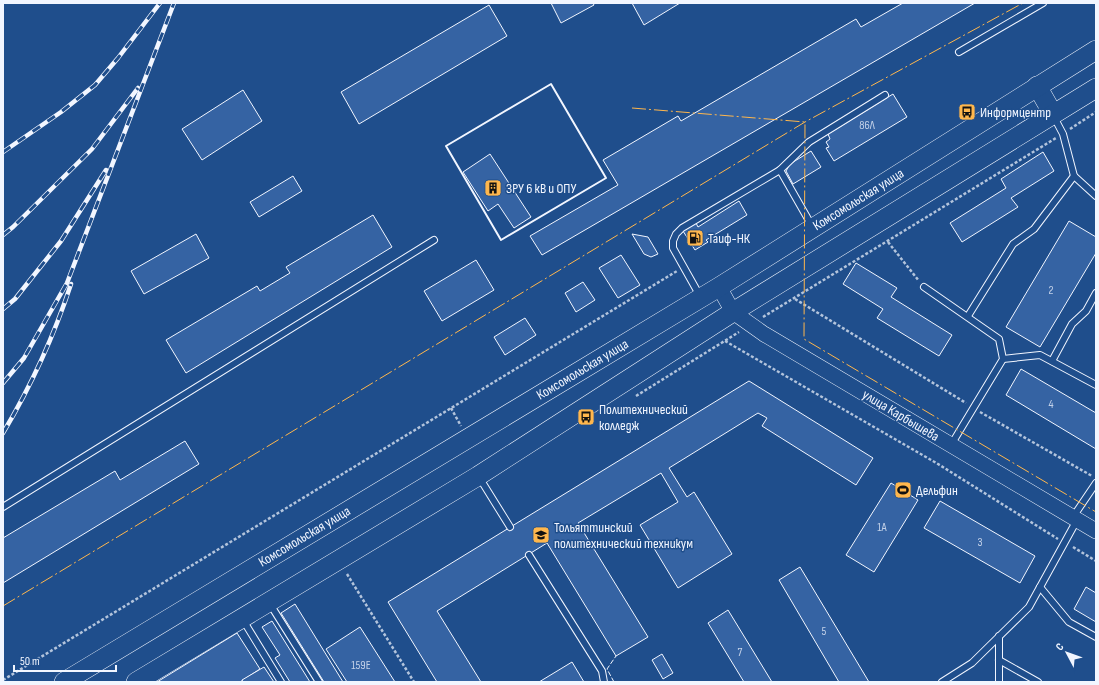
<svg xmlns="http://www.w3.org/2000/svg" width="1099" height="685" viewBox="0 0 1099 685" font-family="'Sofia Sans Condensed',sans-serif">
  <style>
    .building { fill: #3563a3; stroke: #f2f6ff }
    .lines { fill: none; stroke-linecap: round; stroke-linejoin: round }
    .service-casing { stroke: #f2f6ff; stroke-width: 8 }
    .tertiary-casing { stroke: #f2f6ff; stroke-width: 16 }
    .primary-casing { stroke: #f2f6ff; stroke-width: 20 }
    .path { stroke: #b3c4dc; stroke-width: 2.5; stroke-dasharray: 3 2; stroke-linecap: butt }
    .service { stroke: #1f4e8c; stroke-width: 6 }
    .tertiary { stroke: #1f4e8c; stroke-width: 15 }
    .primary { stroke: #1f4e8c; stroke-width: 19 }
    .rail-casing { stroke: #f2f6ff; stroke-width: 4.5 }
    .rail { stroke: #1f4e8c; stroke-width: 3; stroke-dasharray: 9; stroke-linecap: butt }
    .fence { stroke: #f2f6ff; stroke-width: 1; stroke-dasharray: 5 2; stroke-linecap: butt }
    .wall { stroke: #f2f6ff; stroke-width: 2 }
    .power { stroke: #ffb74d; stroke-width: 1; stroke-dasharray: 14 3 2 3; stroke-linecap: butt }
    .labels { text-anchor: middle; stroke-width: 3; stroke-linejoin: round; paint-order: stroke }
    .number-label { font-size: 12px; fill: #c3d1e8 }
    .poi-label { font-size: 14px; fill: #f2f6ff; stroke: #1f4e8c; text-anchor: start }
    .street-label { font-size: 14px; fill: #f2f6ff; stroke: #1f4e8c }
  </style>
  <rect width="100%" height="100%" fill="#1f4e8c"/>
  <g class="building">
    <polygon points="551,3 593,3 594,5 561,23"/>
    <polygon points="632,3 680,3 644,25"/>
    <polygon points="903,3 975,3 542,255 530,236 618,185 603,160 678,116 681,121 856,19 861,27"/>
    <polygon points="489,5 507,36 359,124 341,92"/>
    <polygon points="243,90 262,121 202,160 182,129"/>
    <polygon points="893,94 907,117 834,161 826,148 829,147 826,142 830,139 828,134"/>
    <polygon points="811,151 821,167 793,184 786,171 790,164"/>
    <polygon points="1043,152 1054,171 1011,198 1018,207 962,242 950,223 1006,188 1001,179"/>
    <polygon points="490,154 531,217 514,228 498,204 488,211 463,172"/>
    <polygon points="293,176 302,191 259,217 250,202"/>
    <polygon points="739,201 747,215 706,240 708,242 695,250 683,231 696,223 698,227"/>
    <polygon points="373,215 392,247 186,373 166,340 257,286 260,291 290,273 286,267"/>
    <polygon points="1069,221 1096,237 1096,253 1040,347 1006,327"/>
    <polygon points="196,234 209,258 144,294 131,271"/>
    <polygon points="632,234 648,237 658,254 651,257 644,254"/>
    <polygon points="621,255 640,285 618,298 599,268"/>
    <polygon points="476,260 494,290 442,321 424,291"/>
    <polygon points="856,263 897,288 891,297 952,335 939,356 877,318 883,309 843,284"/>
    <polygon points="583,282 595,300 576,312 565,293"/>
    <polygon points="525,318 536,335 505,355 494,337"/>
    <polygon points="1021,369 1096,413 1096,449 1006,395"/>
    <polygon points="749,381 873,458 856,485 762,426 767,418 758,413 669,468 687,497 694,492 732,554 678,588 640,525 678,502 661,473 578,523 648,637 616,656 547,543 437,611 481,682 437,682 388,602"/>
    <polygon points="185,441 199,464 3,583 3,538 115,471 120,480"/>
    <polygon points="891,483 918,500 874,572 846,555"/>
    <polygon points="940,501 1035,556 1020,583 924,528"/>
    <polygon points="800,567 869,682 839,682 779,580"/>
    <polygon points="1086,587 1096,593 1096,622 1074,609"/>
    <polygon points="295,604 343,682 324,682 281,613"/>
    <polygon points="728,610 772,682 744,682 708,623"/>
    <polygon points="272,621 310,682 290,682 275,658 280,655 262,627"/>
    <polygon points="360,627 395,682 347,682 326,649"/>
    <polygon points="237,633 260,669 240,682 157,682"/>
    <polygon points="662,654 673,673 663,679 652,660"/>
    <polygon points="572,662 584,682 539,682"/>
    <polygon points="264,667 274,682 243,682 242,680"/>
  </g>
  <g class="lines">
    <g class="service-casing">
      <g id="service">
        <polyline points="959,52 1043,3"/>
        <polyline points="1054,117 1063,134 1074,176 1096,196"/>
        <polyline points="812,226 780,170 809,142 885,95"/>
        <polyline points="924,287 999,339 1003,359 951,445"/>
        <polyline points="700,296 673,248 673,241 676,234 682,228 780,170"/>
        <polyline points="968,316 1013,244 1034,229 1074,176"/>
        <polyline points="1003,359 1040,355 1096,385"/>
        <polyline points="1052,361 1072,324 1086,311 1096,293"/>
        <polyline points="479,477 510,527"/>
        <polyline points="3,507 434,240"/>
        <polyline points="1073,517 1096,483"/>
        <polyline points="529,555 602,671 604,682"/>
        <polyline points="1040,587 1069,622 1096,637"/>
        <polyline points="270,604 319,682"/>
        <polyline points="243,620 281,682"/>
        <polyline points="999,660 1038,682"/>
        <polyline points="942,682 972,663 1029,607 1077,520"/>
        <polyline points="999,682 999,636"/>
      </g>
    </g>
    <g class="tertiary-casing">
      <polyline id="tertiary" points="719,287 733,312 764,334 1096,531"/>
    </g>
    <g class="primary-casing">
      <g id="primary">
        <polyline points="1037,86 1053,114"/>
        <polyline points="64,682 719,287 1096,50"/>
        <polyline points="136,682 478,476 733,312 1096,88"/>
      </g>
    </g>
    <g class="path">
      <polyline points="1070,129 1096,112"/>
      <polyline points="888,242 919,281"/>
      <polyline points="795,299 966,403"/>
      <polyline points="763,317 1056,138"/>
      <polyline points="725,341 938,464 1058,539"/>
      <polyline points="636,396 739,332"/>
      <polyline points="451,408 461,426"/>
      <polyline points="980,412 1092,476"/>
      <polyline points="1073,547 1096,561"/>
      <polyline points="347,574 414,682"/>
      <polyline points="3,680 677,271"/>
    </g>
    <use href="#service" class="service"/>
    <use href="#tertiary" class="tertiary"/>
    <use href="#primary" class="primary"/>
    <g class="rail-casing">
      <g id="rail">
        <polyline points="3,152 61,112 95,85 118,58 160,3"/>
        <polyline points="3,235 13,227 92,149 138,88"/>
        <polyline points="3,309 15,299 61,241 106,170"/>
        <polyline points="3,383 24,358 67,283 174,3"/>
        <path d="M3,433C31,386 54,336 71,284"/>
      </g>
    </g>
    <use href="#rail" class="rail"/>
    <polyline class="fence" points="614,682 607,669 616,656"/>
    <polygon class="wall" points="551,84 606,178 501,240 446,146"/>
    <g class="power">
      <polyline points="632,108 805,122 804,339 1096,512"/>
      <polyline points="3,606 805,122 1023,3"/>
    </g>
  </g>
  <defs>
    <g id="bus-square" transform="scale(0.9)"><rect x="-9" y="-9" width="18" height="18" rx="4" fill="#ffb74d" stroke="#1f4e8c"/><path d="M-5-6H5V4H4V6H2V4H-2V6H-4V4H-5ZM-3.5-4V0h7V-4ZM-3.5 1.2v1.5H-2V1.2ZM2 1.2v1.5H3.5V1.2Z" fill="#111"/></g>
    <g id="building-square" transform="scale(0.9)"><rect x="-9" y="-9" width="18" height="18" rx="4" fill="#ffb74d" stroke="#1f4e8c"/><path d="M-4-6H4V6H1V3H-1V6H-4ZM-2.5-4.3h1.7v1.8h-1.7ZM.8-4.3h1.7v1.8H.8ZM-2.5-1h1.7V.8h-1.7ZM.8-1h1.7V.8H.8Z" fill="#111"/></g>
    <g id="fuel-square" transform="scale(0.9)"><rect x="-9" y="-9" width="18" height="18" rx="4" fill="#ffb74d" stroke="#1f4e8c"/><path d="M-5.5-6h7V0h2V4h1.3V-2.5L3-4.5l.8-.8L6-3V5H2.5V1h-1V6h-7ZM-4.2-4.7v3.2H.2V-4.7Z" fill="#111"/></g>
    <g id="stadium-square" transform="scale(0.9)"><rect x="-9" y="-9" width="18" height="18" rx="4" fill="#ffb74d" stroke="#1f4e8c"/><path d="M0-5a6.5 5 0 1 0 0 10a6.5 5 0 1 0 0-10ZM-3.5-1.8h7v3.6h-7Z" fill="#111"/></g>
    <g id="university-square" transform="scale(0.9)"><rect x="-9" y="-9" width="18" height="18" rx="4" fill="#ffb74d" stroke="#1f4e8c"/><path d="M0-5L7-2L0 1L-7-2ZM-4 1L0 2.5L4 1V4Q0 6-4 4Z" fill="#111"/></g>
  </defs>
  <g fill-rule="evenodd">
    <use href="#bus-square" x="967" y="112"/>
    <use href="#building-square" x="493" y="188"/>
    <use href="#fuel-square" x="695" y="238"/>
    <use href="#bus-square" x="586" y="417"/>
    <use href="#stadium-square" x="903" y="490"/>
    <use href="#university-square" x="541" y="535"/>
  </g>
  <g class="labels">
    <g class="number-label">
      <text x="867" y="129">86Л</text>
      <text x="1051" y="294">2</text>
      <text x="1051" y="408">4</text>
      <text x="882" y="531">1А</text>
      <text x="980" y="546">3</text>
      <text x="824" y="635">5</text>
      <text x="740" y="656">7</text>
      <text x="361" y="669">159Е</text>
    </g>
    <g class="poi-label">
      <text x="980" y="117">Информцентр</text>
      <text x="506" y="193">ЗРУ 6 кВ и ОПУ</text>
      <text x="708" y="243">Таиф-НК</text>
      <text x="599" y="414">Политехнический<tspan x="599" dy="16">колледж</tspan></text>
      <text x="916" y="495">Дельфин</text>
      <text x="554" y="532">Тольяттинский<tspan x="554" dy="16">политехнический техникум</tspan></text>
    </g>
    <g class="street-label">
      <text transform="translate(858 199) rotate(-32)" y="5">Комсомольская улица</text>
      <text transform="translate(582 369) rotate(-31)" y="5">Комсомольская улица</text>
      <text transform="translate(901 415) rotate(31)" y="5">улица Карбышева</text>
      <text transform="translate(304 536) rotate(-31)" y="5">Комсомольская улица</text>
    </g>
  </g>
  <rect width="1099" height="685" fill="none" stroke="#f2f6ff" stroke-width="8"/>
  <g transform="translate(1067 653) rotate(311)" stroke="#1f4e8c" stroke-width="3" paint-order="stroke">
  <path d="M0-3L7 15L0 10L-7 15Z" fill="#f2f6ff"/>
  <text y="-6" font-size="11" font-weight="bold" text-anchor="middle" fill="#f2f6ff">С</text>
  </g>
  <path d="M14 665v6h102v-6" fill="none" stroke="#f2f6ff" stroke-width="2"/>
  <text x="20" y="665" font-size="12" fill="#f2f6ff" stroke="#1f4e8c" stroke-width="3" paint-order="stroke">50 m</text>
</svg>
